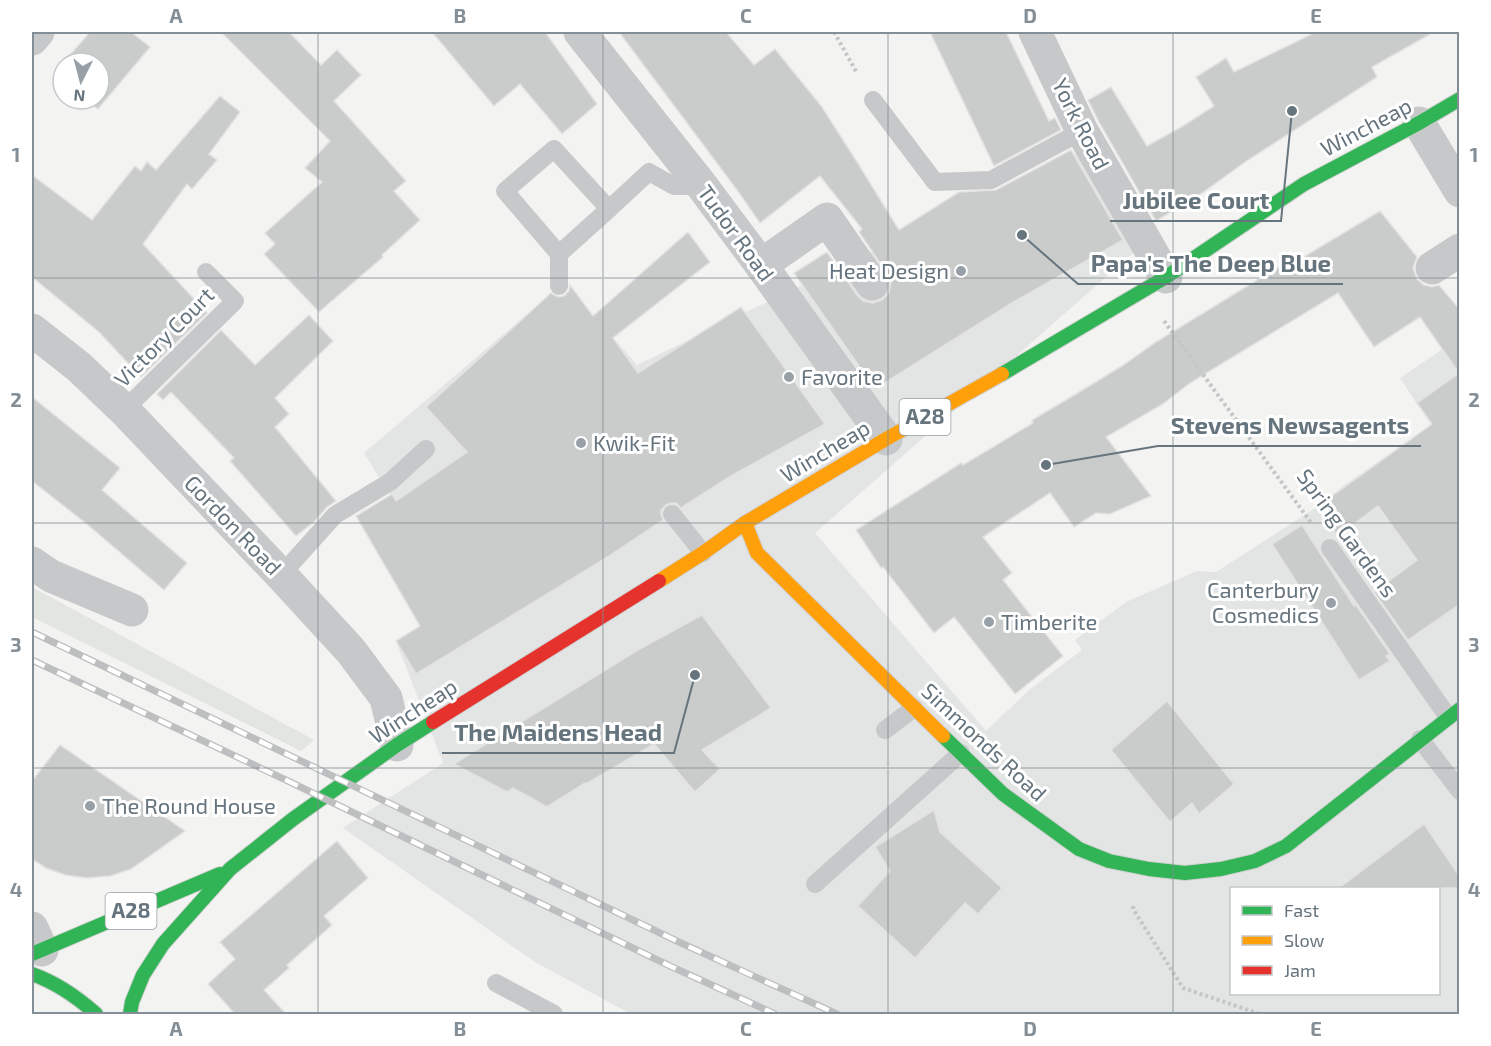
<svg xmlns="http://www.w3.org/2000/svg" width="1491" height="1046" viewBox="0 0 1491 1046" font-family="'Exo 2',sans-serif">
  <style>
    .built { fill: #e3e4e4; fill-rule: evenodd }
    .green { fill: #e2e5e0 }
    .building { fill: #cacbcb; stroke: #e2e2e1; stroke-width: 1.5 }
    .lines { fill: none; stroke-linecap: round; stroke-linejoin: round }
    .fast-casing { stroke: #d0d0d0; stroke-width: 16 }
    .slow-casing { stroke: #d0d0d0; stroke-width: 16 }
    .jam-casing { stroke: #d0d0d0; stroke-width: 16 }
    .path { stroke: #c5c6c6; stroke-width: 4; stroke-dasharray: 3 3; stroke-linecap: butt }
    .lane { stroke: #c7c8c9; stroke-width: 18 }
    .street { stroke: #c7c8c9; stroke-width: 33 }
    .fast { stroke: #30b455; stroke-width: 14 }
    .slow { stroke: #ff9f0a; stroke-width: 14 }
    .jam { stroke: #e5322d; stroke-width: 14 }
    .rail-casing { stroke: #bdbebf; stroke-width: 7 }
    .rail { stroke: #fff; stroke-width: 4.5; stroke-dasharray: 14; stroke-linecap: butt }
    .grid { fill: none; stroke: #838e96; stroke-width: 1.5; stroke-opacity: 0.55 }
    .poi-dot { fill: #97a0a6; stroke: #fff; stroke-width: 2 }
    .labels { text-anchor: middle; stroke-width: 6; stroke-linejoin: round; paint-order: stroke }
    .shield { fill: #fff; stroke: #949ea5; stroke-width: 1.5 }
    .shield-label { font-size: 21px; font-weight: bold; fill: #66747e }
    .street-label { font-size: 22px; fill: #66747e; stroke: #fff }
    .poi-label { font-size: 22px; fill: #66747e; stroke: #fff; text-anchor: start }
    .leader { fill: none; stroke: #66747e; stroke-width: 2 }
    .callout-dot { fill: #66747e; stroke: #fff; stroke-width: 2 }
    .callout-label { font-size: 24px; text-anchor: middle; font-weight: bold; fill: #66747e; stroke: #fff; stroke-width: 6; stroke-linejoin: round; paint-order: stroke }
    .neatline { fill: none; stroke: #838e96; stroke-width: 2 }
    .grid-label { font-size: 20px; text-anchor: middle; font-weight: bold; fill: #838e96 }
  </style>
  <rect width="100%" height="100%" fill="#f3f3f1"/>
  <path class="built" d="M1081,150L1138,249L815,533L986,731L1029,690L1082,650L1075,640L1126,602L1197,571L1216,572L1317,507L1343,486L1431,425L1400,378L1459,338V1014H631L535,962L343,828L443,763L396,641L458,605L364,453L539,304L580,299L637,365ZM1232,888H1438V994H1232Z"/>
  <polygon class="green" points="32,587 314,740 301,751 32,617"/>
  <g class="building">
    <polygon points="90,32 131,32 150,47 98,109 85,99 99,99 99,63 63,63"/>
    <polygon points="221,32 289,32 321,65 337,50 361,75 334,101 406,181 394,191 420,220 382,255 383,257 319,312 264,254 275,244 265,233 322,182 305,168 330,141"/>
    <polygon points="432,32 545,32 597,104 562,134 520,84 494,106"/>
    <polygon points="619,32 726,32 754,65 775,49 822,107 857,162 899,230 959,192 996,190 1071,150 1123,240 1012,303 875,389 794,273 827,252 857,295 863,301 873,303 882,300 889,293 891,282 887,273 859,232 862,229 820,176 760,223 737,190"/>
    <polygon points="930,32 1006,32 1049,121 1055,118 1061,130 994,166"/>
    <polygon points="1316,32 1434,32 1372,67 1377,77 1245,162 1198,196 1156,221 1099,122 1088,100 1111,87 1147,146 1183,126 1214,106 1196,77 1226,58 1234,72"/>
    <polygon points="220,96 240,112 209,154 217,160 192,189 187,184 143,244 207,313 141,377 99,332 32,277 32,175 92,220 135,166 141,171 147,162 156,170"/>
    <polygon points="1380,211 1417,257 1413,268 1417,279 1424,285 1432,287 1439,285 1460,310 1460,604 1408,640 1374,592 1417,560 1378,506 1338,536 1317,507 1432,424 1417,403 1459,373 1420,317 1374,347 1338,293 1190,383 1163,404 1106,437 1151,496 1110,514 1096,513 1074,527 1050,493 983,537 1012,573 1003,580 1063,656 1015,694 954,617 934,633 883,567 881,568 856,530 961,463 963,465 1033,423 1032,420 1076,394 1122,366 1156,342 1285,263 1287,267"/>
    <polygon points="688,232 710,262 613,338 638,373 741,307 825,424 731,476 681,508 676,503 671,503 666,505 661,510 661,515 663,520 606,558 416,674 396,641 420,626 356,516 392,494 396,501 467,452 426,407 551,293 558,297 564,296 569,291 570,285 593,316"/>
    <polygon points="309,315 333,341 275,398 289,414 275,427 336,501 327,507 315,521 296,536 230,461 234,458 171,392 163,400 157,394 221,330 255,365"/>
    <polygon points="32,397 120,468 102,490 187,563 164,590 88,525 32,481"/>
    <polygon points="1302,525 1354,606 1356,605 1390,654 1386,656 1390,661 1359,680 1272,544"/>
    <polygon points="702,615 771,708 702,750 720,769 695,792 654,744 586,784 585,783 547,807 513,788 507,792 454,764 636,651"/>
    <polygon points="1167,701 1234,784 1199,814 1192,803 1170,822 1111,750"/>
    <polygon points="60,745 185,831 131,869 110,876 87,878 65,875 46,868 32,859 32,781"/>
    <polygon points="934,810 940,832 1002,888 978,914 965,903 915,958 858,906 890,871 875,847"/>
    <polygon points="1424,824 1460,877 1460,888 1339,888"/>
    <polygon points="337,841 368,878 324,916 332,925 287,965 289,968 264,990 286,1014 235,1014 208,984 235,959 220,942"/>
  </g>
  <g class="lines">
    <g class="fast-casing">
      <g id="fast">
        <polyline points="1002,374 1166,277 1304,184 1419,123 1460,99"/>
        <polyline points="943,736 1003,794 1079,849 1109,861 1149,869 1185,873 1221,869 1255,861 1286,846 1460,709"/>
        <polyline points="32,954 220,874"/>
        <path d="M32,974C57,983 76,996 96,1014"/>
        <polyline points="130,1014 132,1002 143,975 163,944 230,869 293,819 397,745 433,722"/>
      </g>
    </g>
    <g class="slow-casing">
      <g id="slow">
        <polyline points="745,523 757,553 943,736"/>
        <polyline points="659,581 703,553 745,523 886,439 1002,374"/>
      </g>
    </g>
    <g class="jam-casing">
      <polyline id="jam" points="433,722 659,581"/>
    </g>
    <g class="path">
      <polyline points="834,32 857,73"/>
      <polyline points="1164,321 1312,524"/>
      <polyline points="1133,906 1133,909 1183,988 1260,1014"/>
    </g>
    <g class="lane">
      <polyline points="873,100 935,182 991,180 1082,131"/>
      <polyline points="609,209 649,172 674,186 702,186"/>
      <polyline points="559,286 559,254 505,191 554,149 609,209 559,254"/>
      <polyline points="124,410 235,301 206,272"/>
      <polyline points="672,514 703,553"/>
      <polyline points="1330,548 1448,717"/>
      <polyline points="281,575 335,515 390,482 426,449"/>
      <polyline points="885,730 914,708"/>
      <polyline points="1420,739 1460,791"/>
      <polyline points="815,884 961,753"/>
      <polyline points="496,983 554,1014"/>
    </g>
    <g class="street">
      <polyline points="580,32 702,186 761,265 886,439"/>
      <polyline points="1035,32 1082,131 1166,277"/>
      <polyline points="32,39 38,32"/>
      <polyline points="1419,123 1460,191"/>
      <polyline points="761,265 827,219 872,284"/>
      <polyline points="1432,268 1460,250"/>
      <polyline points="32,330 79,367 124,410 281,575 351,651 386,698 397,745"/>
      <polyline points="32,563 51,576 132,610"/>
      <polyline points="32,928 42,950"/>
    </g>
    <use href="#fast" class="fast"/>
    <use href="#slow" class="slow"/>
    <use href="#jam" class="jam"/>
    <g class="rail-casing">
      <g id="rail">
        <polyline points="32,632 681,943 837,1014"/>
        <polyline points="32,660 288,781 670,966 775,1014"/>
      </g>
    </g>
    <use href="#rail" class="rail"/>
  </g>
  <path class="grid" d="M318,32V1014M603,32V1014M888,32V1014M1173,32V1014M32,278H1460M32,523H1460M32,768H1460"/>
  <g class="poi-dot">
    <circle cx="961" cy="271" r="6"/>
    <circle cx="789" cy="377" r="6"/>
    <circle cx="581" cy="443" r="6"/>
    <circle cx="1331" cy="603" r="6"/>
    <circle cx="989" cy="622" r="6"/>
    <circle cx="90" cy="806" r="6"/>
  </g>
  <g class="labels">
    <g class="shield">
      <rect x="899.5" y="399" width="51" height="36" rx="4.5"/>
      <rect x="105.5" y="893" width="51" height="36" rx="4.5"/>
    </g>
    <g class="shield-label">
      <text x="925" y="424">A28</text>
      <text x="131" y="918">A28</text>
    </g>
    <g class="street-label">
      <text transform="translate(1081 124) rotate(63)" y="8">York Road</text>
      <text transform="translate(1366 127) rotate(-28)" y="8">Wincheap</text>
      <text transform="translate(736 233) rotate(54)" y="8">Tudor Road</text>
      <text transform="translate(164 337) rotate(-45)" y="8">Victory Court</text>
      <text transform="translate(825 451) rotate(-31)" y="8">Wincheap</text>
      <text transform="translate(233 525) rotate(46)" y="8">Gordon Road</text>
      <text transform="translate(1347 533) rotate(54)" y="8">Spring Gardens</text>
      <text transform="translate(413 711) rotate(-33)" y="8">Wincheap</text>
      <text transform="translate(984 742) rotate(43)" y="8">Simmonds Road</text>
    </g>
    <g class="poi-label">
      <text x="949" y="279" text-anchor="end">Heat Design</text>
      <text x="801" y="385">Favorite</text>
      <text x="593" y="451">Kwik-Fit</text>
      <text x="1319" y="598" text-anchor="end">Canterbury<tspan x="1319" dy="25">Cosmedics</tspan></text>
      <text x="1001" y="630">Timberite</text>
      <text x="102" y="814">The Round House</text>
    </g>
  </g>
  <path class="leader" d="M1292 111L1281 221H1110M1022 235L1078 284H1343M1046 465L1158 446H1421M695 675L674 753H442"/>
  <g class="callout-dot">
    <circle cx="1292" cy="111" r="6"/>
    <circle cx="1022" cy="235" r="6"/>
    <circle cx="1046" cy="465" r="6"/>
    <circle cx="695" cy="675" r="6"/>
  </g>
  <g class="callout-label">
    <text x="1196" y="209">Jubilee Court</text>
    <text x="1211" y="272">Papa's The Deep Blue</text>
    <text x="1290" y="434">Stevens Newsagents</text>
    <text x="558" y="741">The Maidens Head</text>
  </g>
  <rect width="1491" height="1046" fill="none" stroke="#ffffff" stroke-width="66"/>
  <rect x="1230" y="887" width="210" height="108" fill="#ffffff" stroke="#c2c7cb" stroke-width="1.5"/>
  <rect x="1242" y="906" width="30" height="9" fill="#30b455" stroke="#c2c7cb" stroke-width="1.5"/>
  <text x="1284" y="917" font-size="18" fill="#66747e">Fast</text>
  <rect x="1242" y="936" width="30" height="9" fill="#ff9f0a" stroke="#c2c7cb" stroke-width="1.5"/>
  <text x="1284" y="947" font-size="18" fill="#66747e">Slow</text>
  <rect x="1242" y="966" width="30" height="9" fill="#e5322d" stroke="#c2c7cb" stroke-width="1.5"/>
  <text x="1284" y="977" font-size="18" fill="#66747e">Jam</text>
  <g transform="translate(81 81) rotate(186)"><circle r="28" fill="#ffffff" stroke="#c2c7cb" stroke-width="1.5"/>
  <path d="M0-4.5L10 22L0 15L-10 22Z" fill="#97a0a6"/>
  <text y="-9" font-size="16" font-weight="bold" text-anchor="middle" fill="#66747e">N</text>
  </g>
  <rect x="33" y="33" width="1425" height="980" class="neatline"/>
  <g class="grid-label">
    <text x="176" y="23">A</text>
    <text x="460" y="23">B</text>
    <text x="746" y="23">C</text>
    <text x="1030" y="23">D</text>
    <text x="1316" y="23">E</text>
    <text x="16" y="162">1</text>
    <text x="1474" y="162">1</text>
    <text x="16" y="407">2</text>
    <text x="1474" y="407">2</text>
    <text x="16" y="652">3</text>
    <text x="1474" y="652">3</text>
    <text x="16" y="897">4</text>
    <text x="1474" y="897">4</text>
    <text x="176" y="1036">A</text>
    <text x="460" y="1036">B</text>
    <text x="746" y="1036">C</text>
    <text x="1030" y="1036">D</text>
    <text x="1316" y="1036">E</text>
  </g>
</svg>
